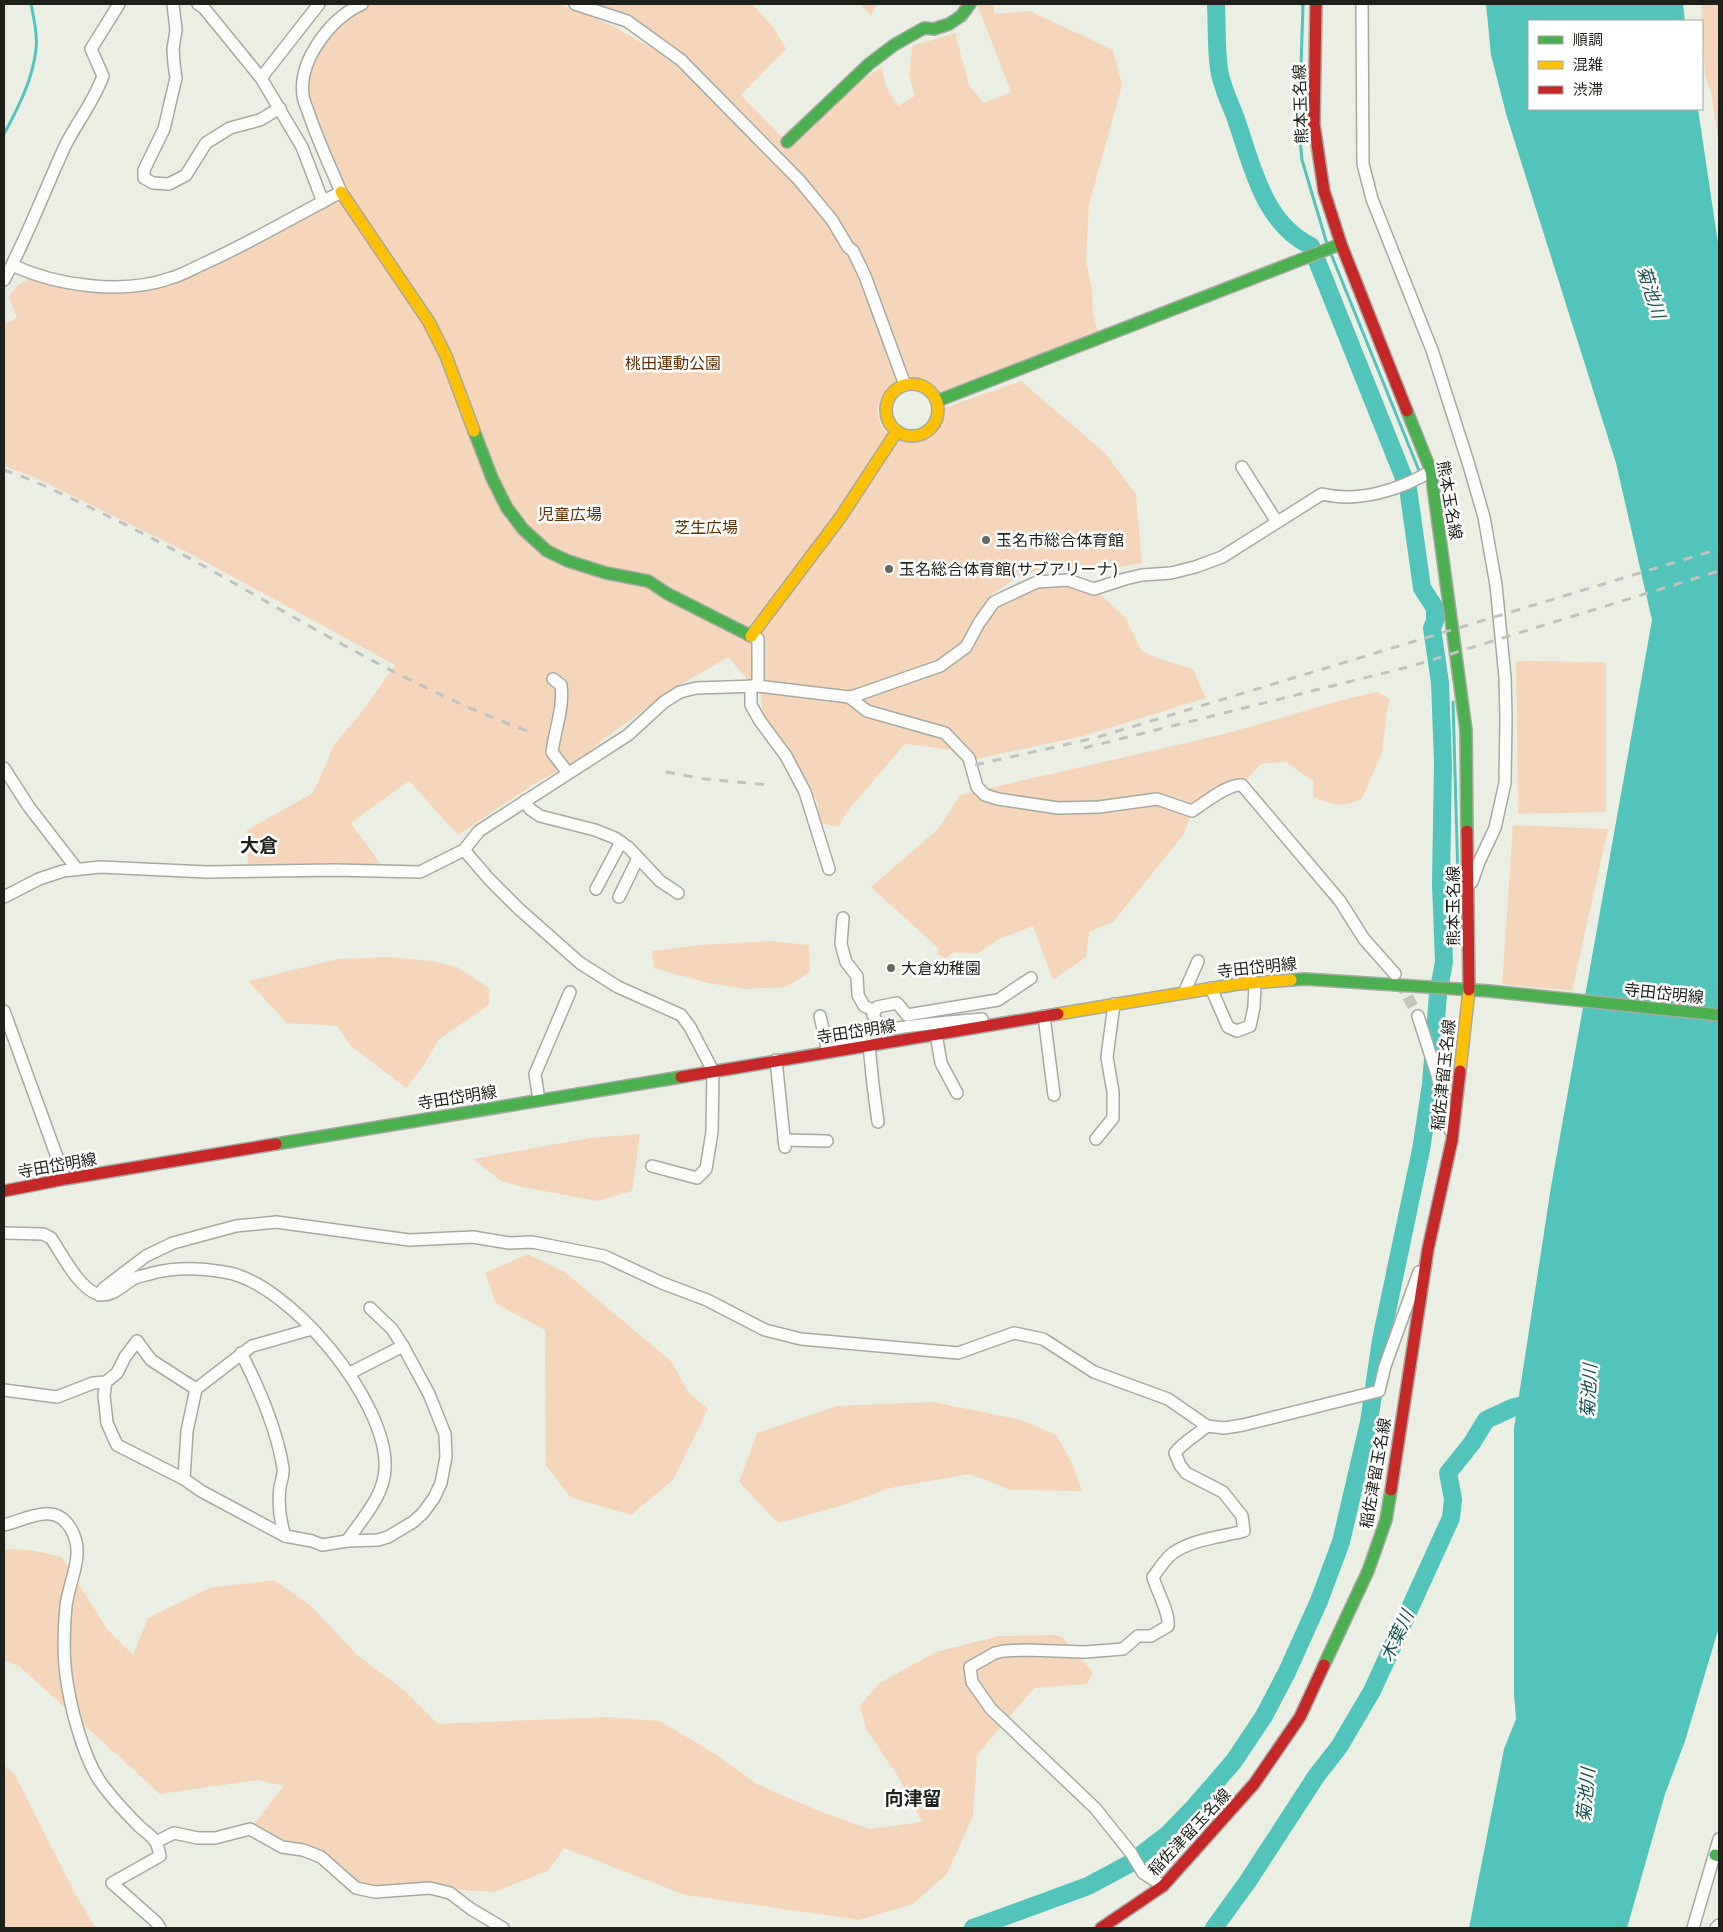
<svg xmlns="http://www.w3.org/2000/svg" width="1723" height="1932" viewBox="0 0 1723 1932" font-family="Overpass,'Noto Sans JP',sans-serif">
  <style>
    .green { fill: #f5d6ba }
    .water { fill: #52c4bc }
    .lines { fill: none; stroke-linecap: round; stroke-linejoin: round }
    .stream { stroke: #52c4bc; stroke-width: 3 }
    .river { stroke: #52c4bc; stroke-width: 18 }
    .street-tunnel { stroke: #c2c6bb; stroke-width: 11; stroke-dasharray: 11 5.5; stroke-linecap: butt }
    .street-casing { stroke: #a7aaa1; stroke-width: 14 }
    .fast-casing { stroke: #a7aaa1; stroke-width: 14 }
    .slow-casing { stroke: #a7aaa1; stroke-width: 14 }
    .jam-casing { stroke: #a7aaa1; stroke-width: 14 }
    .street { stroke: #fcfdfb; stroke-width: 11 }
    .fast { stroke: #4caf50; stroke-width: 11 }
    .slow { stroke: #ffc107; stroke-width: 11 }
    .jam { stroke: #c62828; stroke-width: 11 }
    .rail { stroke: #c2c3c0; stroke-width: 3; stroke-dasharray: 9 9; stroke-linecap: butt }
    .poi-dot { fill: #666960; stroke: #fff; stroke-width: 2 }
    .labels { text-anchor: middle; stroke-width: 5; stroke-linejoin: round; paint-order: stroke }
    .street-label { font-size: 16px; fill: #1e2119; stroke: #fff }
    .park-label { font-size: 16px; fill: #613102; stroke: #fff }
    .poi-label { font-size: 16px; fill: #1e2119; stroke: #fff; text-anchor: start }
    .water-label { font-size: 18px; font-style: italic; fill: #18524f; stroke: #fff }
    .quarter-label { font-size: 19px; font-weight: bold; fill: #1e2119; stroke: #fff }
  </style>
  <rect width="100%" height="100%" fill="#ebefe3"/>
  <g class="green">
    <path d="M362,4H559L611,25L665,56L727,109L644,33L578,4H752L774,28L786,49L741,95L790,145L864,78L882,67L885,85L898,106L915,96L909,75L912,46L955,33L969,85L984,103L1011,92L977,4H994V14L1030,11L1113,50L1122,85L1089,205L1086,261L1092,290L1093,312L1099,338L937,393C929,383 922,382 910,382C906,383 902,380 898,381C886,384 876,403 878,415C885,455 945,448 944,408L1021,381L1105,453L1136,494L1142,563L1104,570L1054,566L1020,576L990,595L976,623L994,602L1037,582L1068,580L1094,589L1125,617L1142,651L1157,658L1193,669L1206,698L1083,736L963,762L951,750L905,744L846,813L839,827L818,823V804L797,764L784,741L763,717L761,695L728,657L672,690L609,735L577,761L534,784L458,835L409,781L351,823L390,877L248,878L247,830L313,793L334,745L365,708L395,665L189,553L36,478L4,466V324L17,318L9,297L17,286L36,275L118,286L171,278L341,192L304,85L312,52Z"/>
    <polygon points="860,4 877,4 871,16"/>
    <polygon points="1701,4 1719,4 1719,145 1711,92 1705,75"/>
    <polygon points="1516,661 1606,662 1606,812 1518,814"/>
    <path d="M1378,692L1391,700L1388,704L1382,753L1362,799C1342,808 1332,805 1313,797V781L1286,762L1261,764L1242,785L1192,811L1184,834L1114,921L1089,932L1086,957L1053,980L1033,926L999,939L977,954L955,952L945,958L937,954L939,949L871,887L938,829L960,795C1048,774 1136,755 1224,734C1276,721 1326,702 1378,692Z"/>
    <polygon points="1513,825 1608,829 1572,991 1502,984"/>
    <polygon points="769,941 809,945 810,972 786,987 746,989 708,983 654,968 652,951 701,945"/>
    <polygon points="390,957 431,961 457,967 489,988 489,1005 438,1040 424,1065 406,1088 351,1046 337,1026 287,1023 248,981 338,959"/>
    <polygon points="640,1134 632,1191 597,1201 522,1187 501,1181 473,1159 590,1138"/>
    <polygon points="528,1254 565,1272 671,1361 689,1393 708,1409 673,1480 631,1515 570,1497 546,1465 545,1330 496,1304 485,1273"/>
    <polygon points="933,1402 1022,1420 1056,1435 1072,1463 1082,1491 1010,1490 970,1474 891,1488 840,1506 778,1523 739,1482 757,1433 837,1406"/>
    <polygon points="4,1549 31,1550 62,1557 107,1629 133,1655 148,1618 209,1588 274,1580 310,1605 358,1656 404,1690 438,1724 606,1717 660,1721 712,1752 757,1784 819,1811 869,1829 922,1822 897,1775 866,1729 860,1706 878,1684 936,1652 999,1636 1054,1635 1062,1637 1093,1672 1087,1684 1034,1688 977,1755 973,1816 947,1874 913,1904 859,1920 685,1895 564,1848 548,1871 494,1892 430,1888 356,1888 321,1857 250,1829 284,1786 258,1780 160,1794 19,1666 4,1661"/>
    <polygon points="4,1765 15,1775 78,1899 96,1928 4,1928"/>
  </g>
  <polygon class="water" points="1486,4 1683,4 1685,21 1529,21 1529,109 1698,109 1719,250 1719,1627 1685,1741 1665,1794 1627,1928 1469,1928 1504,1749 1516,1719 1514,1693 1514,1428 1551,1187 1652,620 1616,463 1507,117 1491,55"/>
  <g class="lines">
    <g class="stream">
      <polyline points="1303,4 1299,129 1302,160 1327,244"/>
      <path d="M4,134C18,108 33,79 36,49C38,37 34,18 31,4"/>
      <polyline points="1331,254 1420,473"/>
      <polyline points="1453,702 1458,879"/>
    </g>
    <g class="river">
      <path d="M973,1928L1088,1886L1129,1864L1167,1835L1196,1805L1234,1761L1264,1716L1287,1672L1319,1601L1341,1542L1369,1422L1381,1340L1421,1150L1431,1084L1438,994L1444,962L1441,884L1443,762L1440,683L1432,628L1435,621V608L1422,588L1408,488L1311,246C1263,223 1252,165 1236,119C1230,103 1221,85 1219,69C1216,47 1217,25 1216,4"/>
      <polyline points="1214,1928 1248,1881 1317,1775 1339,1747 1372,1691 1451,1518 1453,1499 1448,1473 1472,1443 1486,1420 1514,1407 1540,1402"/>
    </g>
    <polyline class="street-tunnel" points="1400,982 1418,1016"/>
    <g class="street-casing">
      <g id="street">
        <polyline points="173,4 176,30 173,49 174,64 176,78 164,129 144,170 144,178 153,183 169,184 186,175 206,143 230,128 260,120 280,108"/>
        <polyline points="198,4 204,8 261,78 319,4"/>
        <polyline points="575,4 627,21 681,60 799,180 832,220 848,247 853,251 865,276 905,385"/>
        <polyline points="1362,4 1363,164 1372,199 1432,350 1468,462 1484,517 1496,585 1505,677 1506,718 1505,783 1495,828 1479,862 1472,882"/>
        <polyline points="261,78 302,147 323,202"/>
        <path d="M12,265C57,286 123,295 171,278C182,275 192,269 203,264C250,243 295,216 341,192C330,166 318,141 309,114C307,108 304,102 303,96C298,60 331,18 362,4"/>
        <path d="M4,280C28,236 45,189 66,144C78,121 94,101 103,76L91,49L119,4"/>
        <polyline points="1242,467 1277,522"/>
        <polyline points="752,636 758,639 758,686"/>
        <path d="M553,679L561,685C564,708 555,729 552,752L568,773"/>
        <polyline points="751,686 751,705 760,721 786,756 805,792 829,869"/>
        <path d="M849,697L867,711L945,733L969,758L977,787L985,795L998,799L1058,808L1099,807L1157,799L1192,811C1205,803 1227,784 1242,785L1340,901L1364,939L1395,974"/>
        <polyline points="4,768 29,807 77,869"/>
        <polyline points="525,801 530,809 540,816 595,830 615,838 629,848 660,881 678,893"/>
        <polyline points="464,850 489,879 519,909 580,963 618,987 681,1015 690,1027 713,1071 712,1132 706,1169 697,1178 652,1166"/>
        <polyline points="596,889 621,842"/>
        <path d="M4,897L39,879L63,871L100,867L207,872L334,870L420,872L464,850L479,831L628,735L664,702L680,692L696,688L758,686L849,697L857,695L940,666L966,647L979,623L994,602L1037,582L1068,580L1094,589L1125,579L1142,575L1171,573L1195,567L1222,557L1322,494C1358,503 1400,490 1431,471"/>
        <polyline points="619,897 638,858"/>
        <polyline points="843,918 841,944 846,962 857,976 858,995 864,1006 875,1011"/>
        <polyline points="1211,988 1228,1027 1237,1031 1250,1026 1254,1007 1255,982"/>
        <polyline points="1184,993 1198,961"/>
        <polyline points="4,1011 65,1179"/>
        <polyline points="907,1015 998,1000 1031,978"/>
        <path d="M820,1016L828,1052C869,1025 934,1024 982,1019"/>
        <polyline points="1044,1016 1054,1095"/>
        <polyline points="1418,1016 1437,1075 1450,1130"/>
        <polyline points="883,1032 873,1015 877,1007 897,1003 907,1015"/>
        <polyline points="936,1034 941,1063 957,1093"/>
        <polyline points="869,1045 873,1085 878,1122"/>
        <polyline points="776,1060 785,1147"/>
        <polyline points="539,1100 535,1074 570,992"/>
        <polyline points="1096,1139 1113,1118 1113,1092 1107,1057 1114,1004"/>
        <polyline points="784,1140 827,1141"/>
        <path d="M4,1233L43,1234L51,1238C61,1253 80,1290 98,1294C113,1298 123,1284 135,1278C140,1276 147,1275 153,1273C176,1267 201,1268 224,1272C289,1281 389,1403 385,1469C384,1496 362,1519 347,1541"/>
        <polyline points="99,1295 104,1288 146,1256 173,1243 236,1226 276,1222 409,1240 473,1237 509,1243 532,1242 604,1256 662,1283 707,1300 765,1330 801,1339 958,1353 1014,1333 1043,1339 1094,1372 1168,1399 1207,1426 1224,1428 1243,1425 1379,1391 1385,1366 1419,1272"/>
        <path d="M241,1353C259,1388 277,1430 283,1468C284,1475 281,1481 280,1487C278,1503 280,1521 285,1536"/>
        <polyline points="350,1373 403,1346"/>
        <polyline points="196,1389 151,1360 137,1341 125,1357 117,1373 106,1382 104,1395 107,1423 117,1445 184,1479 201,1491 285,1536 312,1541 322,1545 347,1541 378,1540 388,1537 413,1522 423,1513 434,1498 441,1483 446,1457 445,1434 429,1394 403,1346 392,1329 370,1308"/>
        <polyline points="4,1390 57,1397 93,1383 106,1382"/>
        <polyline points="184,1479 187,1431 196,1389 252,1346 312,1329"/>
        <path d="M4,1525C28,1519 55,1501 71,1529C86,1554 69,1580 66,1606C64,1628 63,1652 66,1675C70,1706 82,1753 99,1780C110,1796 125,1812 139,1826C144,1831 151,1835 155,1841C158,1845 159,1851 160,1856L112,1883L156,1922L160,1928"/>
        <polyline points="156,1842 174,1833 198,1838 215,1838 250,1829 282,1847 303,1850 321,1857 356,1888 375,1892 430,1888 450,1893 471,1909 503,1928"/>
        <path d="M1163,1886L1143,1873L1131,1853L1095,1808L991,1709L972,1682L970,1667L995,1653L1004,1651L1026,1650L1085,1652L1123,1649L1138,1636H1151L1168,1626C1170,1613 1157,1592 1153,1577C1159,1569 1165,1559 1173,1553C1193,1539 1221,1537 1244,1531L1242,1516L1223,1492L1186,1473L1180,1465L1175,1453C1183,1442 1197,1435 1207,1426"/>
        <polyline points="1693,1928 1719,1839"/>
        <polyline points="1716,1928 1719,1925"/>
      </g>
    </g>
    <g class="fast-casing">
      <g id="fast">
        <polyline points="787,142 869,64 894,45 924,28 934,29 949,24 961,16 970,4"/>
        <polyline points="937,401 1341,244"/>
        <polyline points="1407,411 1431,471 1466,730 1467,831"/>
        <polyline points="474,431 492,478 507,508 523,529 547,551 568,561 606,573 648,581 668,594 751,636"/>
        <polyline points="1291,980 1305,979 1489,991 1719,1015"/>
        <polyline points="276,1144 681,1077"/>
        <polyline points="1324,1665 1368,1571 1386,1520 1391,1490"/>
        <polyline points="1715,1855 1719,1856"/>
      </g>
    </g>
    <g class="slow-casing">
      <g id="slow">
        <polyline points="341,192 429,322 446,356 474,431"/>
        <circle cx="912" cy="410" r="26"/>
        <polyline points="751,636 840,518 897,431"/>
        <polyline points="1058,1014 1238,984 1291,980"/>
        <polyline points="1460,1071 1469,990"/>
      </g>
    </g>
    <g class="jam-casing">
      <g id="jam">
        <polyline points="1316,4 1314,124 1324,191 1341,244 1407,411"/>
        <polyline points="1467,831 1469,990"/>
        <polyline points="681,1077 1058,1014"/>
        <polyline points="4,1191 65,1179 276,1144"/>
        <polyline points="1391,1490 1428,1249 1452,1140 1460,1071"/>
        <polyline points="1101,1928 1163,1886 1254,1784 1300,1717 1324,1665"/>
      </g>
    </g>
    <use href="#street" class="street"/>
    <use href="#fast" class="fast"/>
    <use href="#slow" class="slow"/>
    <use href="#jam" class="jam"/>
    <g class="rail">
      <path d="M4,470C32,479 60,493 87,506C132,527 175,550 218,574C320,632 423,694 533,733"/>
      <polyline points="1084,748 1412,666 1719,571"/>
      <polyline points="975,765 1095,738 1719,549"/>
      <polyline points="666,772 705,779 769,785"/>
    </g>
  </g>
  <g class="poi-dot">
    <circle cx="986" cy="540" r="5"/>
    <circle cx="889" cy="569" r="5"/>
    <circle cx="891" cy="968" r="5"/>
  </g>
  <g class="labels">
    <g class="street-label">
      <text transform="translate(1300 104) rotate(-92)" y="6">熊本玉名線</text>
      <text transform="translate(1450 500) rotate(80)" y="6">熊本玉名線</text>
      <text transform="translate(1453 906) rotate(-90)" y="6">熊本玉名線</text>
      <text transform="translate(1257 967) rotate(-6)" y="6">寺田岱明線</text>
      <text transform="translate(1664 993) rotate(6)" y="6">寺田岱明線</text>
      <text transform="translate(856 1031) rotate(-9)" y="6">寺田岱明線</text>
      <text transform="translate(1443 1075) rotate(-84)" y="6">稲佐津留玉名線</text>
      <text transform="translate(457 1097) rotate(-9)" y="6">寺田岱明線</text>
      <text transform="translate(57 1165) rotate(-10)" y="6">寺田岱明線</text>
      <text transform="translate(1375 1473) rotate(-80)" y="6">稲佐津留玉名線</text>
      <text transform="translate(1189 1832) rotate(-47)" y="6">稲佐津留玉名線</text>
    </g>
    <g class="park-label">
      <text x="673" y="369">桃田運動公園</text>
      <text x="570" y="520">児童広場</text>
      <text x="706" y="533">芝生広場</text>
    </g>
    <g class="poi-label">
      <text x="996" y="546">玉名市総合体育館</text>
      <text x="899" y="575">玉名総合体育館(サブアリーナ)</text>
      <text x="901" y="974">大倉幼稚園</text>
    </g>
    <g class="water-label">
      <text transform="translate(1651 292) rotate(72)" y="6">菊池川</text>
      <text transform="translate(1589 1391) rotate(-87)" y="6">菊池川</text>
      <text transform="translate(1397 1636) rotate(-65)" y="6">木葉川</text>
      <text transform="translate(1586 1795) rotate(-85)" y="6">菊池川</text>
    </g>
    <g class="quarter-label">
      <text x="259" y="852">大倉</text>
      <text x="913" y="1805">向津留</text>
    </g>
  </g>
  <rect width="1723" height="1932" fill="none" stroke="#1e2119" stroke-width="10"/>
  <rect x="1528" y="20" width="175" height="90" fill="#ffffff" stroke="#a5a6a3"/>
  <rect x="1538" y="36" width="25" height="8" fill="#4caf50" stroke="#a5a6a3"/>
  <text x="1573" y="45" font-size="15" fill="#1e2119">順調</text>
  <rect x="1538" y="61" width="25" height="8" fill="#ffc107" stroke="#a5a6a3"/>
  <text x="1573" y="70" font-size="15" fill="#1e2119">混雑</text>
  <rect x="1538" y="86" width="25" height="8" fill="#c62828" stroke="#a5a6a3"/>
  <text x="1573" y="95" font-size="15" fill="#1e2119">渋滞</text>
</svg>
